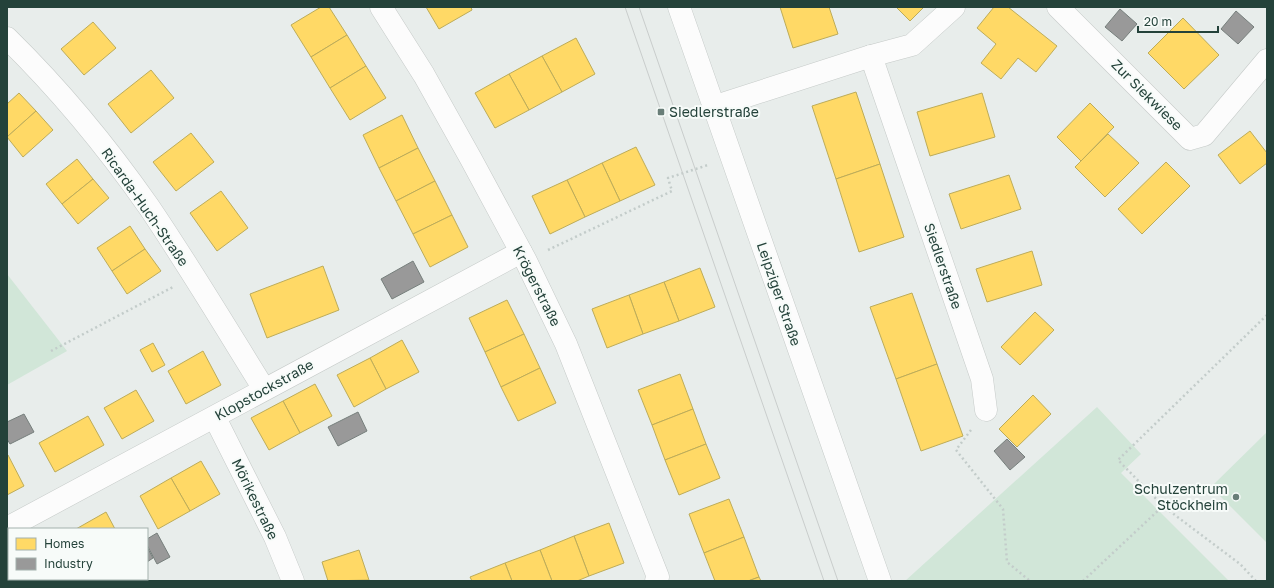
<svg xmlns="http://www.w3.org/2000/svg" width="1274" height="588" viewBox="0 0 1274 588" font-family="'Golos Text',sans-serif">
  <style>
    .green { fill: #d1e6d8 }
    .homes { fill: #ffd966; stroke: #bdac59 }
    .industry { fill: #999; stroke: #767f7c }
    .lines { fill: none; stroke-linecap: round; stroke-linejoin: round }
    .minor-casing { stroke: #c5cac8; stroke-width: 23 }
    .tertiary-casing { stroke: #c5cac8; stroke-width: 23 }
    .path { stroke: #c3ccca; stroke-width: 2.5; stroke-dasharray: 2 3; stroke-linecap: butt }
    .minor { stroke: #fcfcfc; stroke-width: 22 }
    .tertiary { stroke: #fcfcfc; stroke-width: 22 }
    .tram { stroke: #c9cdcc; stroke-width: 1 }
    .poi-dot { fill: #697e78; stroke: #f7fbf9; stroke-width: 1.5 }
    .labels { text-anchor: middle; stroke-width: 4; stroke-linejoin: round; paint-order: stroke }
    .street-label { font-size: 14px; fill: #24423a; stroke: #f7fbf9 }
    .poi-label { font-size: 14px; fill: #24423a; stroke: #f7fbf9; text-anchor: start }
  </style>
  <rect width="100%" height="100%" fill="#e8edeb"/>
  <g class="green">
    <polygon points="7,274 67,351 7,385"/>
    <polygon points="1097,407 1141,454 1121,473 1229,581 905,581"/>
    <polygon points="1267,432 1267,543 1211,487"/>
  </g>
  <g class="homes">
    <polygon points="321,7 329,7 347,35 311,57 291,25"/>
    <polygon points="426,7 471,7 472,10 439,29"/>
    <polygon points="780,7 829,7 838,34 793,48"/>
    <polygon points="896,7 924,7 910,21"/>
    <polygon points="994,7 1008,7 1057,46 1036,72 1018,58 1001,79 981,63 996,44 977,28"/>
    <polygon points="1183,18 1219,55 1184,89 1148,53"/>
    <polygon points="93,22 116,48 84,75 61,49"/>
    <polygon points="347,35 366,66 330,88 311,57"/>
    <polygon points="576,38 595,74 562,92 542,56"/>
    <polygon points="542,56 562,92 529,110 509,74"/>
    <polygon points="366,66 386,98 350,120 330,88"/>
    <polygon points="151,70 174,98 131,133 108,104"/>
    <polygon points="509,74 529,110 495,128 475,93"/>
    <polygon points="856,92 880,164 836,179 812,106"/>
    <polygon points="19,93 36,111 7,137 7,104"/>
    <polygon points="982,93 995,137 930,156 917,112"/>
    <polygon points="1090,103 1114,127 1081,161 1057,137"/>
    <polygon points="36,111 53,130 23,157 7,137"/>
    <polygon points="402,115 418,148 379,168 363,135"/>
    <polygon points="1250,131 1267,153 1267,163 1240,184 1218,155"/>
    <polygon points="191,133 214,162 176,191 153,162"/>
    <polygon points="1108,134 1139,163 1105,197 1075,167"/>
    <polygon points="636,147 655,185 620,201 602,163"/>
    <polygon points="418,148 435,181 396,201 379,168"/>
    <polygon points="77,159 93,179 62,204 46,184"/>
    <polygon points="1166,162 1190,186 1142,234 1118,209"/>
    <polygon points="602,163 620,201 585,217 567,180"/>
    <polygon points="880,164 904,237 859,252 836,179"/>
    <polygon points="1009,175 1021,209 961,229 949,194"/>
    <polygon points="93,179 109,198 78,224 62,204"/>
    <polygon points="567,180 585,217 550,234 532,196"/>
    <polygon points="435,181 452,215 413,234 396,201"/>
    <polygon points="221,191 248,228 217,251 190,213"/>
    <polygon points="452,215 468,247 430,267 413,234"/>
    <polygon points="130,226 145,249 112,271 97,248"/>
    <polygon points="145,249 161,271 127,294 112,271"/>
    <polygon points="1032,251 1042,285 987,302 976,269"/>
    <polygon points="323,266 339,310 267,338 250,294"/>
    <polygon points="700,268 715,307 679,321 664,282"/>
    <polygon points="664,282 679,321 643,334 629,295"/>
    <polygon points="912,293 937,364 896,379 870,307"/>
    <polygon points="629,295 643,334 607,348 592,309"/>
    <polygon points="507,300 524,334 485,352 469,318"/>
    <polygon points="1035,312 1054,330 1020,365 1001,347"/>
    <polygon points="524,334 540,368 501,387 485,352"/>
    <polygon points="402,340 419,372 386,389 370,358"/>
    <polygon points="153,343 165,365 152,372 140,350"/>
    <polygon points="203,351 221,385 186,404 168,371"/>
    <polygon points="370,358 386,389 354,407 337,375"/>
    <polygon points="937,364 963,436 921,451 896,379"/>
    <polygon points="540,368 556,403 518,421 501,387"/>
    <polygon points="680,374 693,409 652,425 638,390"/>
    <polygon points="315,384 332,416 300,433 283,401"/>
    <polygon points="136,390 154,421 122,439 104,408"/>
    <polygon points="1033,395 1051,414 1017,447 999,429"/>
    <polygon points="283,401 300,433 269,450 251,418"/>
    <polygon points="693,409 706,444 665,460 652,425"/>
    <polygon points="88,416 104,445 55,472 39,443"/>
    <polygon points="706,444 720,478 679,495 665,460"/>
    <polygon points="8,455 24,486 7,495 7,456"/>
    <polygon points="201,461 220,494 190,511 171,478"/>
    <polygon points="171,478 190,511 158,529 140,496"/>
    <polygon points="729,499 744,537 704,553 689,514"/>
    <polygon points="106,512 115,529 76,529"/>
    <polygon points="609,523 624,563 589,576 574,536"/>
    <polygon points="574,536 589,576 577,581 552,581 540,550"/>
    <polygon points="744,537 759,577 748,581 715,581 704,553"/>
    <polygon points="359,550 369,580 328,581 322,562"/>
    <polygon points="540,550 552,581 512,581 505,563"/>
    <polygon points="505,563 512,581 472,581 470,577"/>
    <polygon points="9,565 9,579 24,579 26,581 7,581 7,566"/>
    <polygon points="759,577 761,581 748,581"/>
  </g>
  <g class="industry">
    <polygon points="1120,9 1137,24 1122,41 1105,27"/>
    <polygon points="1236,11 1254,27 1238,44 1221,29"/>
    <polygon points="413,261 424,282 392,299 381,279"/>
    <polygon points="358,412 367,431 338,446 328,427"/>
    <polygon points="24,414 34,432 10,444 7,439 7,422"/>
    <polygon points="1007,439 1025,457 1010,470 994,451"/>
    <polygon points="157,533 170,557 157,564 147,545 147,539"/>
    <polygon points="147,547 153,558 147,562"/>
  </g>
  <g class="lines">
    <g class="minor-casing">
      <g id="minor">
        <polyline points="381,7 424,75 471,159 526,261 566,344 658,577 656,581"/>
        <polyline points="1058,7 1190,139 1204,135 1267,60"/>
        <path d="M7,38C59,89 107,147 149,207C189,266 226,328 264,389"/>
        <polyline points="871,56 982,379 986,410"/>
        <polyline points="713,107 871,56 912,45 954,7"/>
        <polyline points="215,418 275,537 293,581"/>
        <polyline points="7,528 521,252"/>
      </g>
    </g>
    <g class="tertiary-casing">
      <polyline id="tertiary" points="679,7 880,581"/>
    </g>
    <g class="path">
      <polyline points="548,250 672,191 668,178 708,165"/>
      <polyline points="51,351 173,287"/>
      <polyline points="971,430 956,450 1003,509 1007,562 1030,581"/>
      <polyline points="1083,581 1163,506"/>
      <polyline points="1256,581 1240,564 1163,506 1118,460 1267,315"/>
    </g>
    <use href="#minor" class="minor"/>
    <use href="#tertiary" class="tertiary"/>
    <g class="tram">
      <polyline points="625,7 824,581"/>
      <polyline points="639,7 838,581"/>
    </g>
  </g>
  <g class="poi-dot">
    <rect x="657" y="108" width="8" height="8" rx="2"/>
    <circle cx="1236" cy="497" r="4"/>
  </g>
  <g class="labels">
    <g class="street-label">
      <text transform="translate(1147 95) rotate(45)" y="5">Zur Siekwiese</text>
      <text transform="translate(145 207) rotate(55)" y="5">Ricarda-Huch-Straße</text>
      <text transform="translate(943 266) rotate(71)" y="5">Siedlerstraße</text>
      <text transform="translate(537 286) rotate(63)" y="5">Krögerstraße</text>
      <text transform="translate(779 294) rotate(71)" y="5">Leipziger Straße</text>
      <text transform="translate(264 390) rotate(-29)" y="5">Klopstockstraße</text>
      <text transform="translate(255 499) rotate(64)" y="5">Mörikestraße</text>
    </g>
    <g class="poi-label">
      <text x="669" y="117">Siedlerstraße</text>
      <text x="1228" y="494" text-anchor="end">Schulzentrum<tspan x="1228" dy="16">Stöckheim</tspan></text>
    </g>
  </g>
  <rect width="1274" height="588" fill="none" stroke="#24423a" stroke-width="16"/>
  <rect x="8" y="528" width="140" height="52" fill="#f7fbf9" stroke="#a3b1ad"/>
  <rect x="16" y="538" width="20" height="12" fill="#ffd966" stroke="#a3b1ad"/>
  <text x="44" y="548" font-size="12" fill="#24423a">Homes</text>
  <rect x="16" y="558" width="20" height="12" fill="#999999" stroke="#a3b1ad"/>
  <text x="44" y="568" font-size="12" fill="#24423a">Industry</text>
  <path d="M1138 26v6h80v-6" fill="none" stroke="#24423a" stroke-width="2"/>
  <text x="1144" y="26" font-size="12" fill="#24423a" stroke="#f7fbf9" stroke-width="3" paint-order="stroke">20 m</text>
</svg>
